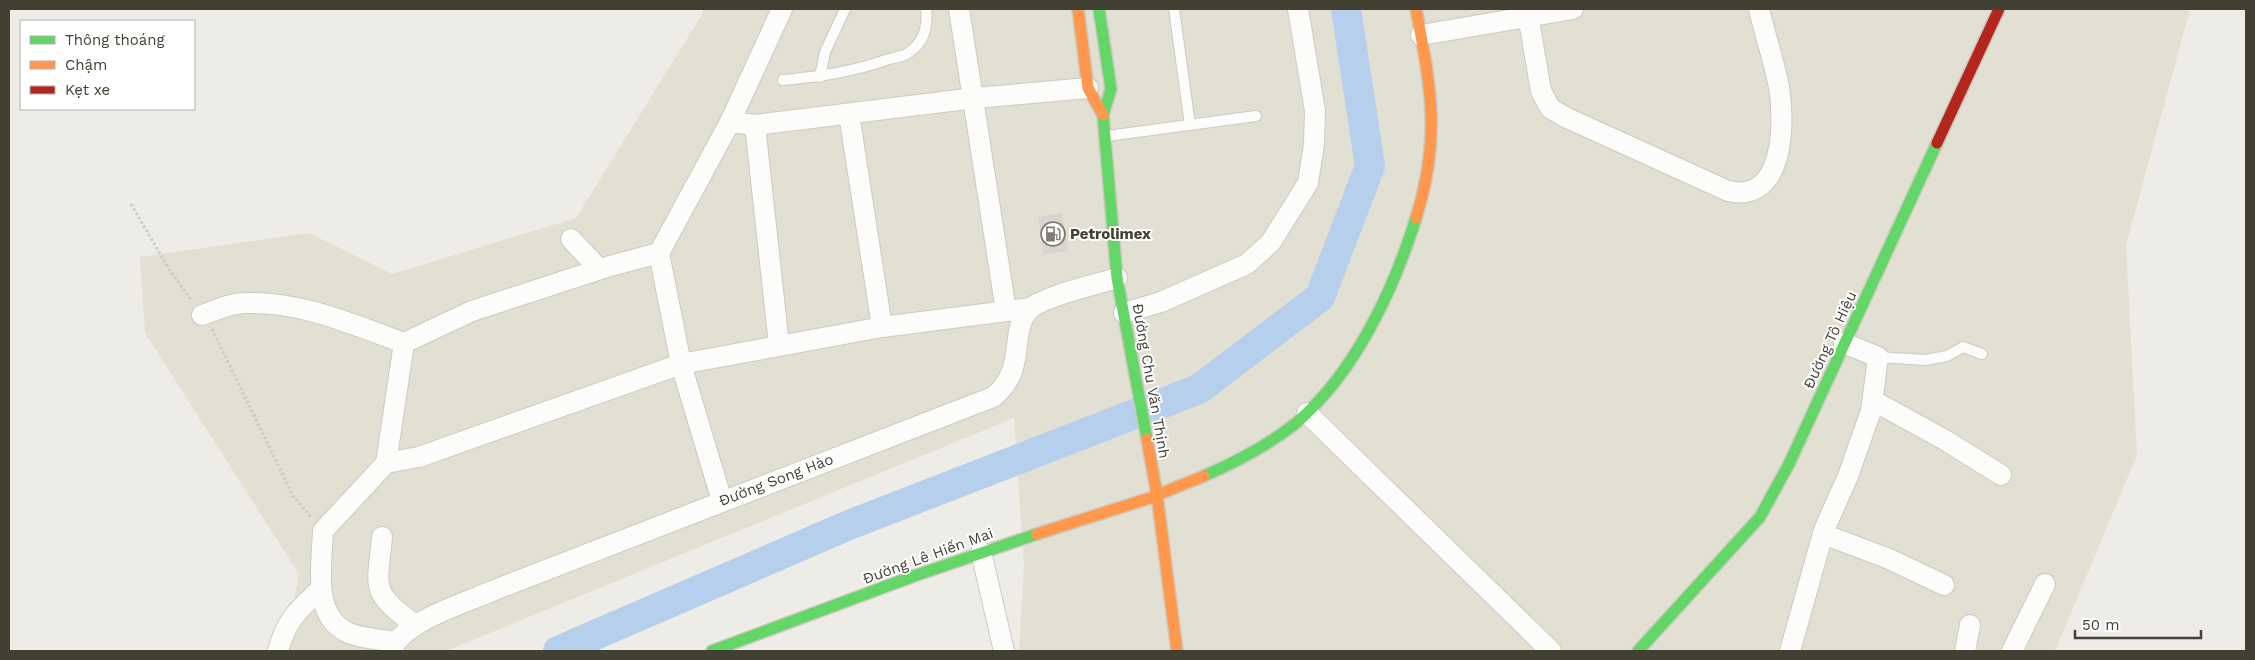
<svg xmlns="http://www.w3.org/2000/svg" width="2255" height="660" viewBox="0 0 2255 660" font-family="'Work Sans',sans-serif">
  <style>
    .residential { fill: #e2dfd3 }
    .lines { fill: none; stroke-linecap: round; stroke-linejoin: round }
    .river { stroke: #b5cfec; stroke-width: 30 }
    .building { fill: #d7d5cf }
    .lane-casing { stroke: #cccac3; stroke-width: 12 }
    .street-casing { stroke: #cccac3; stroke-width: 22 }
    .fast-casing { stroke: #cdcabd; stroke-width: 14 }
    .slow-casing { stroke: #cdcabd; stroke-width: 14 }
    .jam-casing { stroke: #cdcabd; stroke-width: 14 }
    .path { stroke: #cccbc5; stroke-width: 3; stroke-dasharray: 2.5 2.5; stroke-linecap: butt }
    .lane { stroke: #fcfcfb; stroke-width: 10 }
    .street { stroke: #fcfcfb; stroke-width: 20 }
    .fast { stroke: #63d668; stroke-width: 11 }
    .slow { stroke: #ff974d; stroke-width: 11 }
    .jam { stroke: #b3261e; stroke-width: 11 }
    .labels { text-anchor: middle; stroke-width: 4; stroke-linejoin: round; paint-order: stroke }
    .poi-label { font-size: 15px; font-weight: bold; fill: #423f33; stroke: #fff; text-anchor: start }
    .street-label { font-size: 15px; fill: #423f33; stroke: #fff }
  </style>
  <rect width="100%" height="100%" fill="#eeece6"/>
  <polygon class="residential" points="702,9 2190,9 2126,245 2137,455 2055,651 1019,651 1024,565 1014,418 446,651 285,651 299,574 145,333 140,257 309,233 392,274 576,218 703,13"/>
  <g class="lines">
    <polyline class="river" points="558,651 849,525 1199,389 1320,297 1370,166 1346,9"/>
  </g>
  <polygon class="building" points="1062,213 1068,251 1044,254 1038,217"/>
  <g class="lines">
    <g class="lane-casing">
      <g id="lane">
        <polyline points="1174,9 1190,125"/>
        <polyline points="820,77 825,52 845,9"/>
        <path d="M783,80C819,77 852,72 886,60C893,58 902,57 908,53C924,43 928,26 926,9"/>
        <polyline points="1107,136 1256,116"/>
        <polyline points="1878,357 1926,360 1947,356 1963,347 1982,354"/>
      </g>
    </g>
    <g class="street-casing">
      <g id="street">
        <polyline points="959,9 1006,311"/>
        <path d="M1527,9L1541,91L1550,108L1565,117L1728,191C1784,204 1785,125 1779,87C1774,61 1765,35 1759,9"/>
        <polyline points="1421,35 1573,9"/>
        <polyline points="849,114 882,327"/>
        <polyline points="730,122 755,125 975,98 1088,88"/>
        <polyline points="755,125 779,345"/>
        <polyline points="571,239 599,269"/>
        <polyline points="659,253 681,364 722,501"/>
        <polyline points="1124,313 1161,302 1247,264 1271,242 1308,183 1314,144 1315,111 1298,9"/>
        <path d="M202,315C216,310 231,303 246,303C301,301 354,325 404,343L472,311L610,266L659,253L730,122L782,9"/>
        <polyline points="404,343 386,463 419,457 681,364 882,327 1031,308"/>
        <polyline points="1874,401 1945,440 2001,475"/>
        <polyline points="1307,413 1551,651"/>
        <path d="M386,463L323,531C322,564 311,617 349,633C363,639 381,639 395,642"/>
        <polyline points="1823,534 1887,558 1944,585"/>
        <path d="M382,537C377,591 370,591 415,625"/>
        <polyline points="981,552 1004,651"/>
        <path d="M278,651C286,620 298,610 321,589"/>
        <path d="M391,651C403,621 463,604 492,591L993,397C1029,369 1007,329 1031,308C1044,296 1098,284 1117,278"/>
        <polyline points="1790,651 1824,530 1848,476 1871,411 1878,357 1844,343"/>
        <polyline points="1965,651 1970,625"/>
        <polyline points="2012,651 2045,584"/>
      </g>
    </g>
    <g class="fast-casing">
      <g id="fast">
        <polyline points="1099,9 1111,89 1103,115 1117,278 1147,439"/>
        <path d="M1204,476C1236,462 1269,445 1296,423C1355,373 1394,289 1416,218"/>
        <polyline points="712,651 914,576 1037,534"/>
        <polyline points="1638,651 1760,517 1789,464 1937,143"/>
      </g>
    </g>
    <g class="slow-casing">
      <g id="slow">
        <polyline points="1078,9 1088,88 1103,115"/>
        <path d="M1416,9C1431,88 1441,138 1416,218"/>
        <polyline points="1147,439 1157,495 1177,651"/>
        <polyline points="1037,534 1150,498 1204,476"/>
      </g>
    </g>
    <g class="jam-casing">
      <polyline id="jam" points="1937,143 1999,9"/>
    </g>
    <g class="path">
      <polyline points="131,204 166,264 192,302"/>
      <polyline points="212,329 293,496 311,517"/>
    </g>
    <use href="#lane" class="lane"/>
    <use href="#street" class="street"/>
    <use href="#fast" class="fast"/>
    <use href="#slow" class="slow"/>
    <use href="#jam" class="jam"/>
  </g>
  <defs>
    <g id="fuel-ring" transform="scale(1.25)"><circle r="9.5" fill="#fff" stroke="#7e7c72" stroke-width="1.5"/><path d="M-5.5-6h7V0h2V4h1.3V-2.5L3-4.5l.8-.8L6-3V5H2.5V1h-1V6h-7ZM-4.2-4.7v3.2H.2V-4.7Z" fill="#7e7c72"/></g>
  </defs>
  <g fill-rule="evenodd">
    <use href="#fuel-ring" x="1053" y="234"/>
  </g>
  <g class="labels">
    <g class="poi-label">
      <text x="1070" y="239">Petrolimex</text>
    </g>
    <g class="street-label">
      <text transform="translate(1830 340) rotate(-65)" y="5">Đường Tô Hiệu</text>
      <text transform="translate(1151 381) rotate(80)" y="5">Đường Chu Văn Thịnh</text>
      <text transform="translate(776 480) rotate(-21)" y="5">Đường Song Hào</text>
      <text transform="translate(928 556) rotate(-20)" y="5">Đường Lê Hiến Mai</text>
    </g>
  </g>
  <rect width="2255" height="660" fill="none" stroke="#423f33" stroke-width="20"/>
  <rect x="20" y="20" width="175" height="90" fill="#ffffff" stroke="#b3b2ad"/>
  <rect x="30" y="36" width="25" height="8" fill="#63d668" stroke="#b3b2ad"/>
  <text x="65" y="45" font-size="15" fill="#423f33">Thông thoáng</text>
  <rect x="30" y="61" width="25" height="8" fill="#ff974d" stroke="#b3b2ad"/>
  <text x="65" y="70" font-size="15" fill="#423f33">Chậm</text>
  <rect x="30" y="86" width="25" height="8" fill="#b3261e" stroke="#b3b2ad"/>
  <text x="65" y="95" font-size="15" fill="#423f33">Kẹt xe</text>
  <path d="M2075 630v8h126v-8" fill="none" stroke="#423f33" stroke-width="2.5"/>
  <text x="2082" y="630" font-size="15" fill="#423f33" stroke="#ffffff" stroke-width="4" paint-order="stroke">50 m</text>
</svg>
